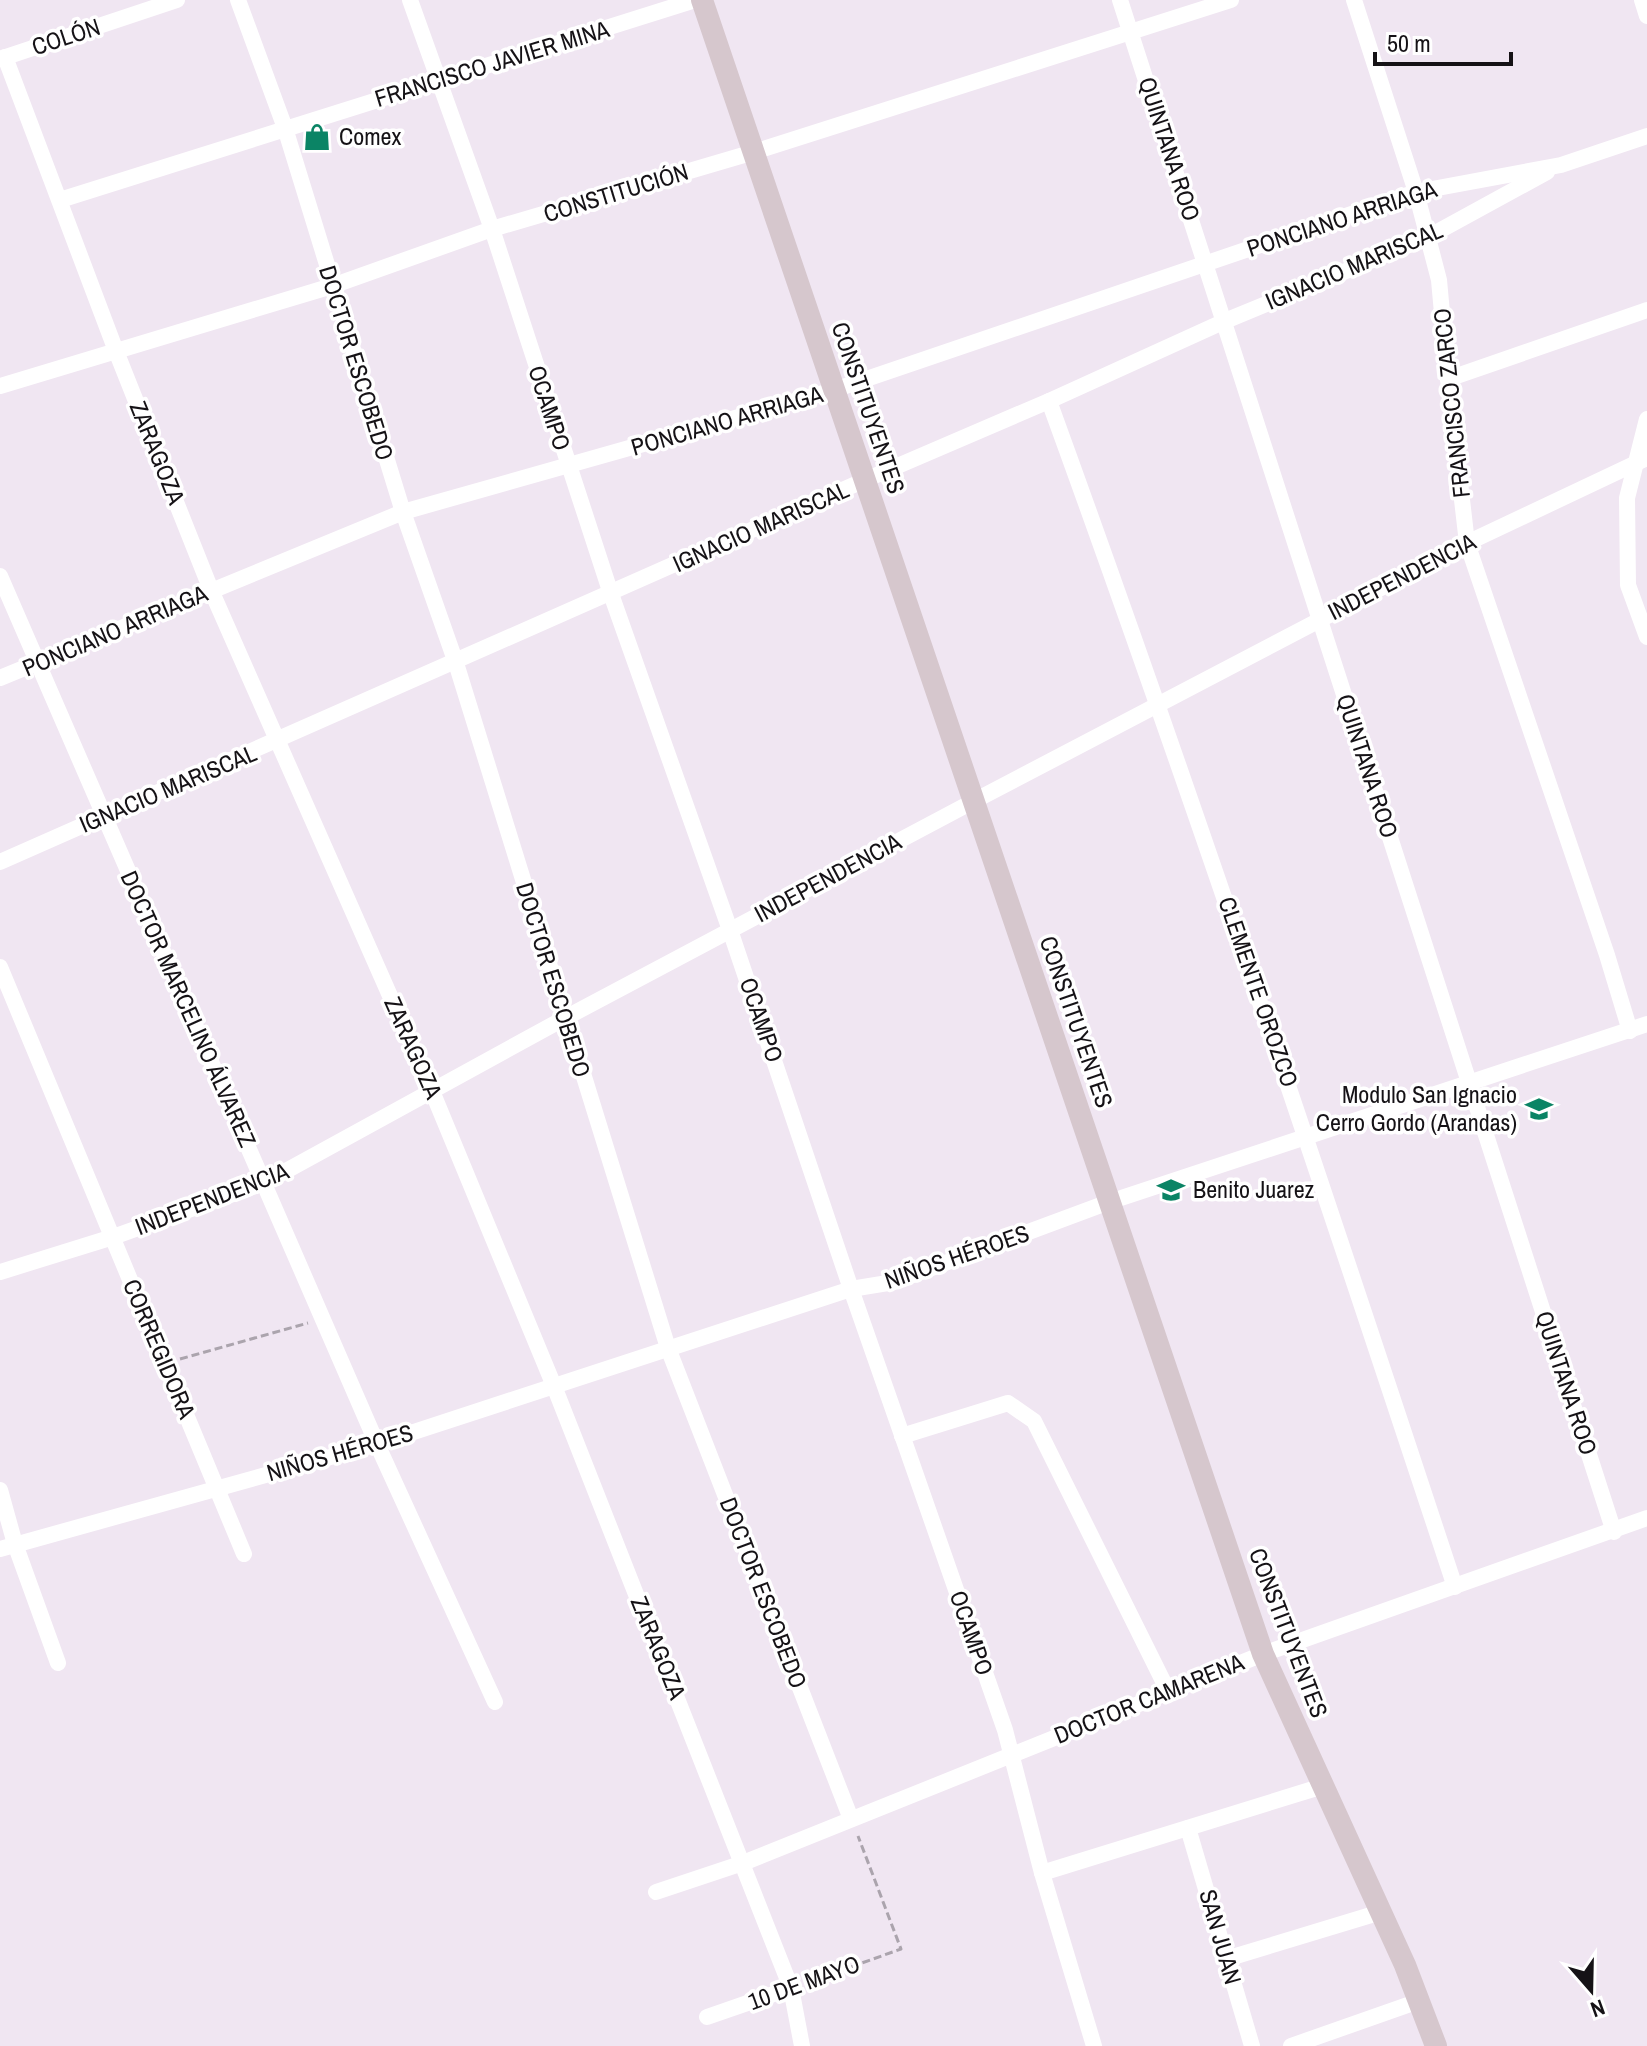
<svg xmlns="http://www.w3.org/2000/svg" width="1647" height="2046" viewBox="0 0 1647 2046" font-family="'Archivo Narrow',sans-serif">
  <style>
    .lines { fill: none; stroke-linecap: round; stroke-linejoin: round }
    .path { stroke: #aba4ad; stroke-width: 3; stroke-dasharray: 8 4; stroke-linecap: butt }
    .street { stroke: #fff; stroke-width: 16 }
    .secondary { stroke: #d6c7cd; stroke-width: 22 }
    .labels { text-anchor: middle; stroke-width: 7; stroke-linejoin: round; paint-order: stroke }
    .street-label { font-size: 24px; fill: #151216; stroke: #fff }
    .poi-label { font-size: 24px; fill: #151216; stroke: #fff; text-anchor: start }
  </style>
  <rect width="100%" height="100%" fill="#f0e6f2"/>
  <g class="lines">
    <g class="path">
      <polyline points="180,1359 308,1323"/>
      <polyline points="806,1983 901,1949 858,1836"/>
    </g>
    <g class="street">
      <polyline points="238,0 285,128 403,512 456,663 668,1348 851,1819"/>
      <polyline points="410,0 492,229 611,594 730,930 851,1289 1005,1730 1042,1873 1094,2046"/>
      <polyline points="1120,0 1614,1532"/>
      <polyline points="1354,0 1416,192 1439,280 1448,379 1467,543 1607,955 1630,1031"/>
      <polyline points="1642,0 1647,16"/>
      <polyline points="5,57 116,351 211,590 432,1091 554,1386 791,1988 802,2046"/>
      <polyline points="0,59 177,0"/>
      <polyline points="60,200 695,0"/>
      <polyline points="1448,379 1647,310"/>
      <polyline points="0,386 332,286 492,229 754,152 1231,0"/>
      <path d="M1049,401C1192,794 1324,1190 1455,1587"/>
      <polyline points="1647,419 1627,498 1628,585 1647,637"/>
      <polyline points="0,576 377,1444 495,1702"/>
      <polyline points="0,678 403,512 834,390 1416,192 1561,165 1647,136"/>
      <polyline points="0,862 865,480 1049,401 1225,321 1428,237 1547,172"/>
      <polyline points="0,967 244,1554"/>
      <polyline points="0,1272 113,1237 264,1183 565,1018 974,801 1467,543 1647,458"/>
      <polyline points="902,1436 1008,1403 1034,1421 1168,1691"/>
      <polyline points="0,1490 15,1544 58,1663"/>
      <polyline points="0,1549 377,1444 851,1289 894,1282 1109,1202 1647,1024"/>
      <polyline points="1188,1828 1252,2046"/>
      <polyline points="1042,1873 1323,1786"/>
      <polyline points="656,1892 743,1863 1263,1654 1647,1518"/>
      <polyline points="1226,1959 1381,1912"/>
      <polyline points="707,2017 791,1988"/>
      <polyline points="1291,2046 1419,2001"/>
    </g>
    <polyline class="secondary" points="702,0 1263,1654 1405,1965 1436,2046"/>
  </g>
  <defs>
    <g id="shop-bare" transform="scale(2.16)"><path d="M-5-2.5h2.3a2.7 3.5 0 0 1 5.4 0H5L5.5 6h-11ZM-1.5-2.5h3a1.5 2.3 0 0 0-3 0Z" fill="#0b8465" stroke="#fff" stroke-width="2.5" paint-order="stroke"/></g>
    <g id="university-bare" transform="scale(2.16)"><path d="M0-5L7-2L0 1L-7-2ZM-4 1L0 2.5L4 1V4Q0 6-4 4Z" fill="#0b8465" stroke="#fff" stroke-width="2.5" paint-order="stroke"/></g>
    <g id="school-bare" transform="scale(2.16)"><path d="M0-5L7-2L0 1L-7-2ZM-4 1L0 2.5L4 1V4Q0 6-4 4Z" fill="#0b8465" stroke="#fff" stroke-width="2.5" paint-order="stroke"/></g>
  </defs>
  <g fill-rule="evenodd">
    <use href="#shop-bare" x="317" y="137"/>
    <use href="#university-bare" x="1539" y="1109"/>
    <use href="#school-bare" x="1171" y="1190"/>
  </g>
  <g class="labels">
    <g class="street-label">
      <text transform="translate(66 37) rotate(-18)" y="8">COLÓN</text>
      <text transform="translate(492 64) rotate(-17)" y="8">FRANCISCO JAVIER MINA</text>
      <text transform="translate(1169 149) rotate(72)" y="8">QUINTANA ROO</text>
      <text transform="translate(616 193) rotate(-17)" y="8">CONSTITUCIÓN</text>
      <text transform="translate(1342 219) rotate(-18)" y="8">PONCIANO ARRIAGA</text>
      <text transform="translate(1354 266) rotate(-23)" y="8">IGNACIO MARISCAL</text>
      <text transform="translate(356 363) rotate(73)" y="8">DOCTOR ESCOBEDO</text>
      <text transform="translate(1452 403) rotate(-96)" y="8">FRANCISCO ZARCO</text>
      <text transform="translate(549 408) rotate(72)" y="8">OCAMPO</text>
      <text transform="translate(868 408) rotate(71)" y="8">CONSTITUYENTES</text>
      <text transform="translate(727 421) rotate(-16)" y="8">PONCIANO ARRIAGA</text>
      <text transform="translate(157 453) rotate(68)" y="8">ZARAGOZA</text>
      <text transform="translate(761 527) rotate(-24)" y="8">IGNACIO MARISCAL</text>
      <text transform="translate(1402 577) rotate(-27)" y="8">INDEPENDENCIA</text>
      <text transform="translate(115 631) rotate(-23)" y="8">PONCIANO ARRIAGA</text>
      <text transform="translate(1367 766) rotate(72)" y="8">QUINTANA ROO</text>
      <text transform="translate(168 789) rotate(-23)" y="8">IGNACIO MARISCAL</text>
      <text transform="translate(828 878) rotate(-28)" y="8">INDEPENDENCIA</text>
      <text transform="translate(553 980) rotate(73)" y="8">DOCTOR ESCOBEDO</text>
      <text transform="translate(1258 992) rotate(71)" y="8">CLEMENTE OROZCO</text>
      <text transform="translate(188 1009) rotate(66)" y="8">DOCTOR MARCELINO ÁLVAREZ</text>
      <text transform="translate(761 1020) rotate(71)" y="8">OCAMPO</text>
      <text transform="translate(1076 1022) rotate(71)" y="8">CONSTITUYENTES</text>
      <text transform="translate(413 1048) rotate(66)" y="8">ZARAGOZA</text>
      <text transform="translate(212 1199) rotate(-21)" y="8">INDEPENDENCIA</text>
      <text transform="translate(957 1257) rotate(-19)" y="8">NIÑOS HÉROES</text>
      <text transform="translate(159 1349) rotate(67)" y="8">CORREGIDORA</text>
      <text transform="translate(1566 1383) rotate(72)" y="8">QUINTANA ROO</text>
      <text transform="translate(340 1453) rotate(-16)" y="8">NIÑOS HÉROES</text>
      <text transform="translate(763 1593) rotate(69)" y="8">DOCTOR ESCOBEDO</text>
      <text transform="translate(971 1633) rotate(71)" y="8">OCAMPO</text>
      <text transform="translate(1288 1633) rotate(69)" y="8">CONSTITUYENTES</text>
      <text transform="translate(658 1648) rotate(68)" y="8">ZARAGOZA</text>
      <text transform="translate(1149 1699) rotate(-22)" y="8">DOCTOR CAMARENA</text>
      <text transform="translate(1220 1937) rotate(74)" y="8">SAN JUAN</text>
      <text transform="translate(804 1983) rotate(-20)" y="8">10 DE MAYO</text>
    </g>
    <g class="poi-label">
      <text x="339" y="145">Comex</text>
      <text x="1517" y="1103" text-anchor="end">Modulo San Ignacio<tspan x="1517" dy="28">Cerro Gordo (Arandas)</tspan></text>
      <text x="1193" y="1198">Benito Juarez</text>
    </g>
  </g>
  <g transform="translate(1591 1990) rotate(160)" stroke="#ffffff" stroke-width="6" paint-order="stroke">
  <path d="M0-6L14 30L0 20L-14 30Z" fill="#151216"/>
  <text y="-12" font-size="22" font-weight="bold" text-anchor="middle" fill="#151216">N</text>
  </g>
  <path d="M1375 52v12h136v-12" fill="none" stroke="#151216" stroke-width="4"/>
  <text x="1387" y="52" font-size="24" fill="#151216" stroke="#ffffff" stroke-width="6" paint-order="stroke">50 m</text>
</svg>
